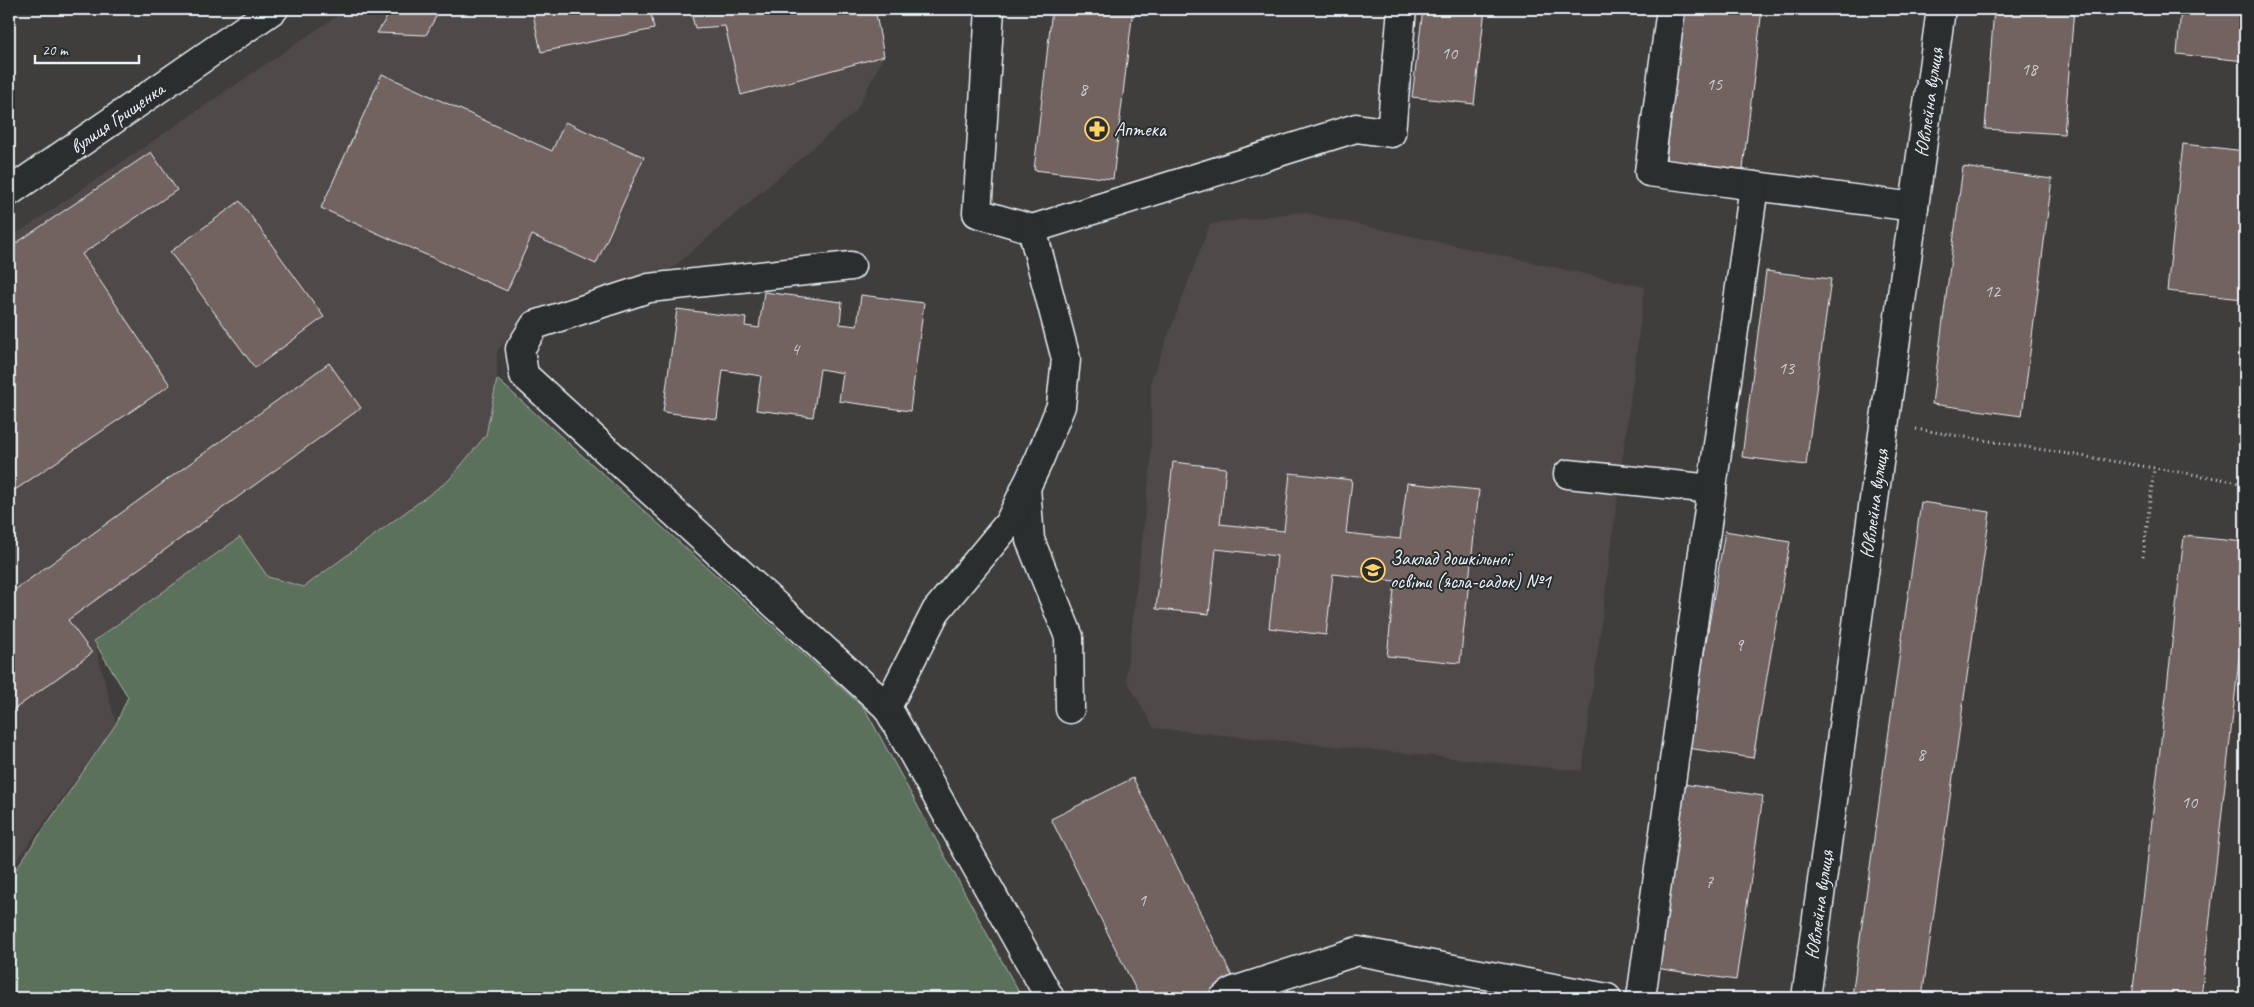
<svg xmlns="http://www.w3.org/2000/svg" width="2254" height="1007" viewBox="0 0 2254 1007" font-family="Caveat,sans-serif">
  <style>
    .built { fill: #4f4948 }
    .green { fill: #5c715c; stroke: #a2b1aa }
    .building { fill: #736461; stroke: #e8f1f8 }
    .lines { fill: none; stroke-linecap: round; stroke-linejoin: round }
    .minor-casing { stroke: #e8f1f8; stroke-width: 31 }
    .path { stroke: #e8f1f8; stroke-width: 3; stroke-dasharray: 1 4; stroke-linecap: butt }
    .minor { stroke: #2a2d2e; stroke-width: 28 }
    .labels { text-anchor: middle; stroke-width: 4; stroke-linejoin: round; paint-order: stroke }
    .number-label { font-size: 18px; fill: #cbced2 }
    .street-label { font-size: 20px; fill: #e8f1f8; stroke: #2a2d2e }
    .poi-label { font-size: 20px; fill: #e8f1f8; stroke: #2a2d2e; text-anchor: start }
  </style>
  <rect width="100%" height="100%" fill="#403e3d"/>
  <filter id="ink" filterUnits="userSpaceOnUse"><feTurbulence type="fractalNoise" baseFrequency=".02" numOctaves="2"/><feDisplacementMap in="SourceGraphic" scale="10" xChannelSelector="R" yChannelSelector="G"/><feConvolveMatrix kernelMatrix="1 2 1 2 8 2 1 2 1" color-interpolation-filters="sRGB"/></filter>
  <g filter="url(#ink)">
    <g class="built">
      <polygon points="347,9 875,9 884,56 856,111 649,288 535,325 516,326 497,352 497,379 486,435 449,480 304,587 268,577 94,641 116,724 9,871 9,239"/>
      <polygon points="1301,212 1645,287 1582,771 1154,728 1126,679 1151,462 1151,381 1210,224"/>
    </g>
    <polygon class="green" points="497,379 865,709 1022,998 9,998 9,879 116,724 128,697 94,641 240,537 268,577 304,587 449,480 486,435"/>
    <g class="building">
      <polygon points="392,9 440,9 426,35 377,33"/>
      <polygon points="532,9 650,9 654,29 541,52"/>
      <polygon points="690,9 875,9 884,56 741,95 725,26 695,28"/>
      <polygon points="1052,9 1133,9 1113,179 1034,170"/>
      <polygon points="1423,9 1485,9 1474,104 1412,97"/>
      <polygon points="1683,9 1762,9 1743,169 1666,160"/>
      <polygon points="1994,9 2074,9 2064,134 1985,129"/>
      <polygon points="2181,9 2245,9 2245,61 2177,54"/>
      <polygon points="382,74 552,151 565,122 644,157 596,264 532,235 507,291 321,208"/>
      <polygon points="2183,144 2245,151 2245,277 2243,299 2167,291"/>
      <polygon points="151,152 177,190 82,254 170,385 9,494 9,248"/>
      <polygon points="1963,167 2052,179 2022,416 1932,404"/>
      <polygon points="240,201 324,317 255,368 170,252"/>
      <polygon points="1766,271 1831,279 1806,465 1742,457"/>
      <polygon points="764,292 842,302 840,324 857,326 861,295 924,303 910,411 839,401 843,373 820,369 813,417 756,410 761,376 723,370 717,419 663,412 677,309 746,318 745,326 759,328"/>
      <polygon points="329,363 361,408 68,620 92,653 9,713 9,594"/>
      <polygon points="1173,462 1226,468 1220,524 1284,531 1290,473 1352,480 1346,533 1400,539 1407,483 1479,490 1460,663 1387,656 1395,581 1333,574 1326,635 1269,628 1277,556 1216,549 1209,614 1156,609"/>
      <polygon points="1921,502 1990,512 1922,998 1869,998 1852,996"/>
      <polygon points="1725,531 1790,542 1753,758 1688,748"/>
      <polygon points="2184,536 2245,542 2245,606 2201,998 2132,998"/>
      <polygon points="1133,778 1234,980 1197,998 1140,998 1051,819"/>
      <polygon points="1683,784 1763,796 1736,980 1655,968"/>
    </g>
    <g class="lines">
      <g class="minor-casing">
        <g id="minor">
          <polyline points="990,9 977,213 1032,229 1356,128 1391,133 1402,9"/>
          <polyline points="1671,9 1649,172 1914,207"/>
          <path id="s1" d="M9,192L274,9"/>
          <polyline points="851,266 649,288 535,325 520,349 524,375 887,707 1050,998"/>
          <polyline points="1568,474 1712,489"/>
          <polyline points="1026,487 1030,540 1069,637 1070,709"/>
          <polyline points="887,707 936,611 1009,523 1039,460 1061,406 1066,359 1032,229"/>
          <polyline points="1224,998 1234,991 1358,951 1607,998"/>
          <polyline points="1641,998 1754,186"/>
          <path id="s2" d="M1806,998L1941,9"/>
        </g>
      </g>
      <g class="path">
        <polyline points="1916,429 2234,481 2245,487"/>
        <polyline points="2143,557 2154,469"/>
      </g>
      <use href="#minor" class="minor"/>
    </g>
  </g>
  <defs>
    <g id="pharmacy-ring" transform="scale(1.25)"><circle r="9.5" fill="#2a2d2e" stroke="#ffd166" stroke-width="1.5"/><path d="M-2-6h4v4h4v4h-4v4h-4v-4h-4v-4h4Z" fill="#ffd166"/></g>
    <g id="school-ring" transform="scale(1.25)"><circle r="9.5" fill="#2a2d2e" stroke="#ffd166" stroke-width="1.5"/><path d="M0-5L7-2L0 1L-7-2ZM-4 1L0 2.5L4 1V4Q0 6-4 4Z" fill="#ffd166"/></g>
  </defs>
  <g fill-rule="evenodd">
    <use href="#pharmacy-ring" x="1097" y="129"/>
    <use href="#school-ring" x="1373" y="570"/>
  </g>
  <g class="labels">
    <g class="number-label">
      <text x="1449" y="59">10</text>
      <text x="2029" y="75">18</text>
      <text x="1714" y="90">15</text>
      <text x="1083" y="95">8</text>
      <text x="1992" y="297">12</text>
      <text x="795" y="355">4</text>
      <text x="1786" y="374">13</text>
      <text x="1739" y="651">9</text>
      <text x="1921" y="760">8</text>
      <text x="2189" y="808">10</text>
      <text x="1709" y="888">7</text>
      <text x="1142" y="906">1</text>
    </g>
    <g class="street-label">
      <text dy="7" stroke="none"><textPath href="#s2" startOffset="904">Ювілейна вулиця</textPath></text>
      <text dy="7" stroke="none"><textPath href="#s1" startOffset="131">вулиця Грищенка</textPath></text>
      <text dy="7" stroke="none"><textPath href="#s2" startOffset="499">Ювілейна вулиця</textPath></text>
      <text dy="7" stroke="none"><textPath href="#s2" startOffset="94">Ювілейна вулиця</textPath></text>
    </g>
    <g class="poi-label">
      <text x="1114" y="136">Аптека</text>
      <text x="1390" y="565">Заклад дошкільної<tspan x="1390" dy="23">освіти (ясла-садок) №1</tspan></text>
    </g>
  </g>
  <rect width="2254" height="1007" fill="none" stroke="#2a2d2e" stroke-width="30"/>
  <rect x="15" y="15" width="2224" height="977" fill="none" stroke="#e8f1f8" stroke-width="2" filter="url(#ink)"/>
  <path d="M35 55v8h104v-8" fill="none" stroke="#e8f1f8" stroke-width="2.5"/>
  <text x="42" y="55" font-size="15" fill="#e8f1f8" stroke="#2a2d2e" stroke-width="4" paint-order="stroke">20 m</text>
</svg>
